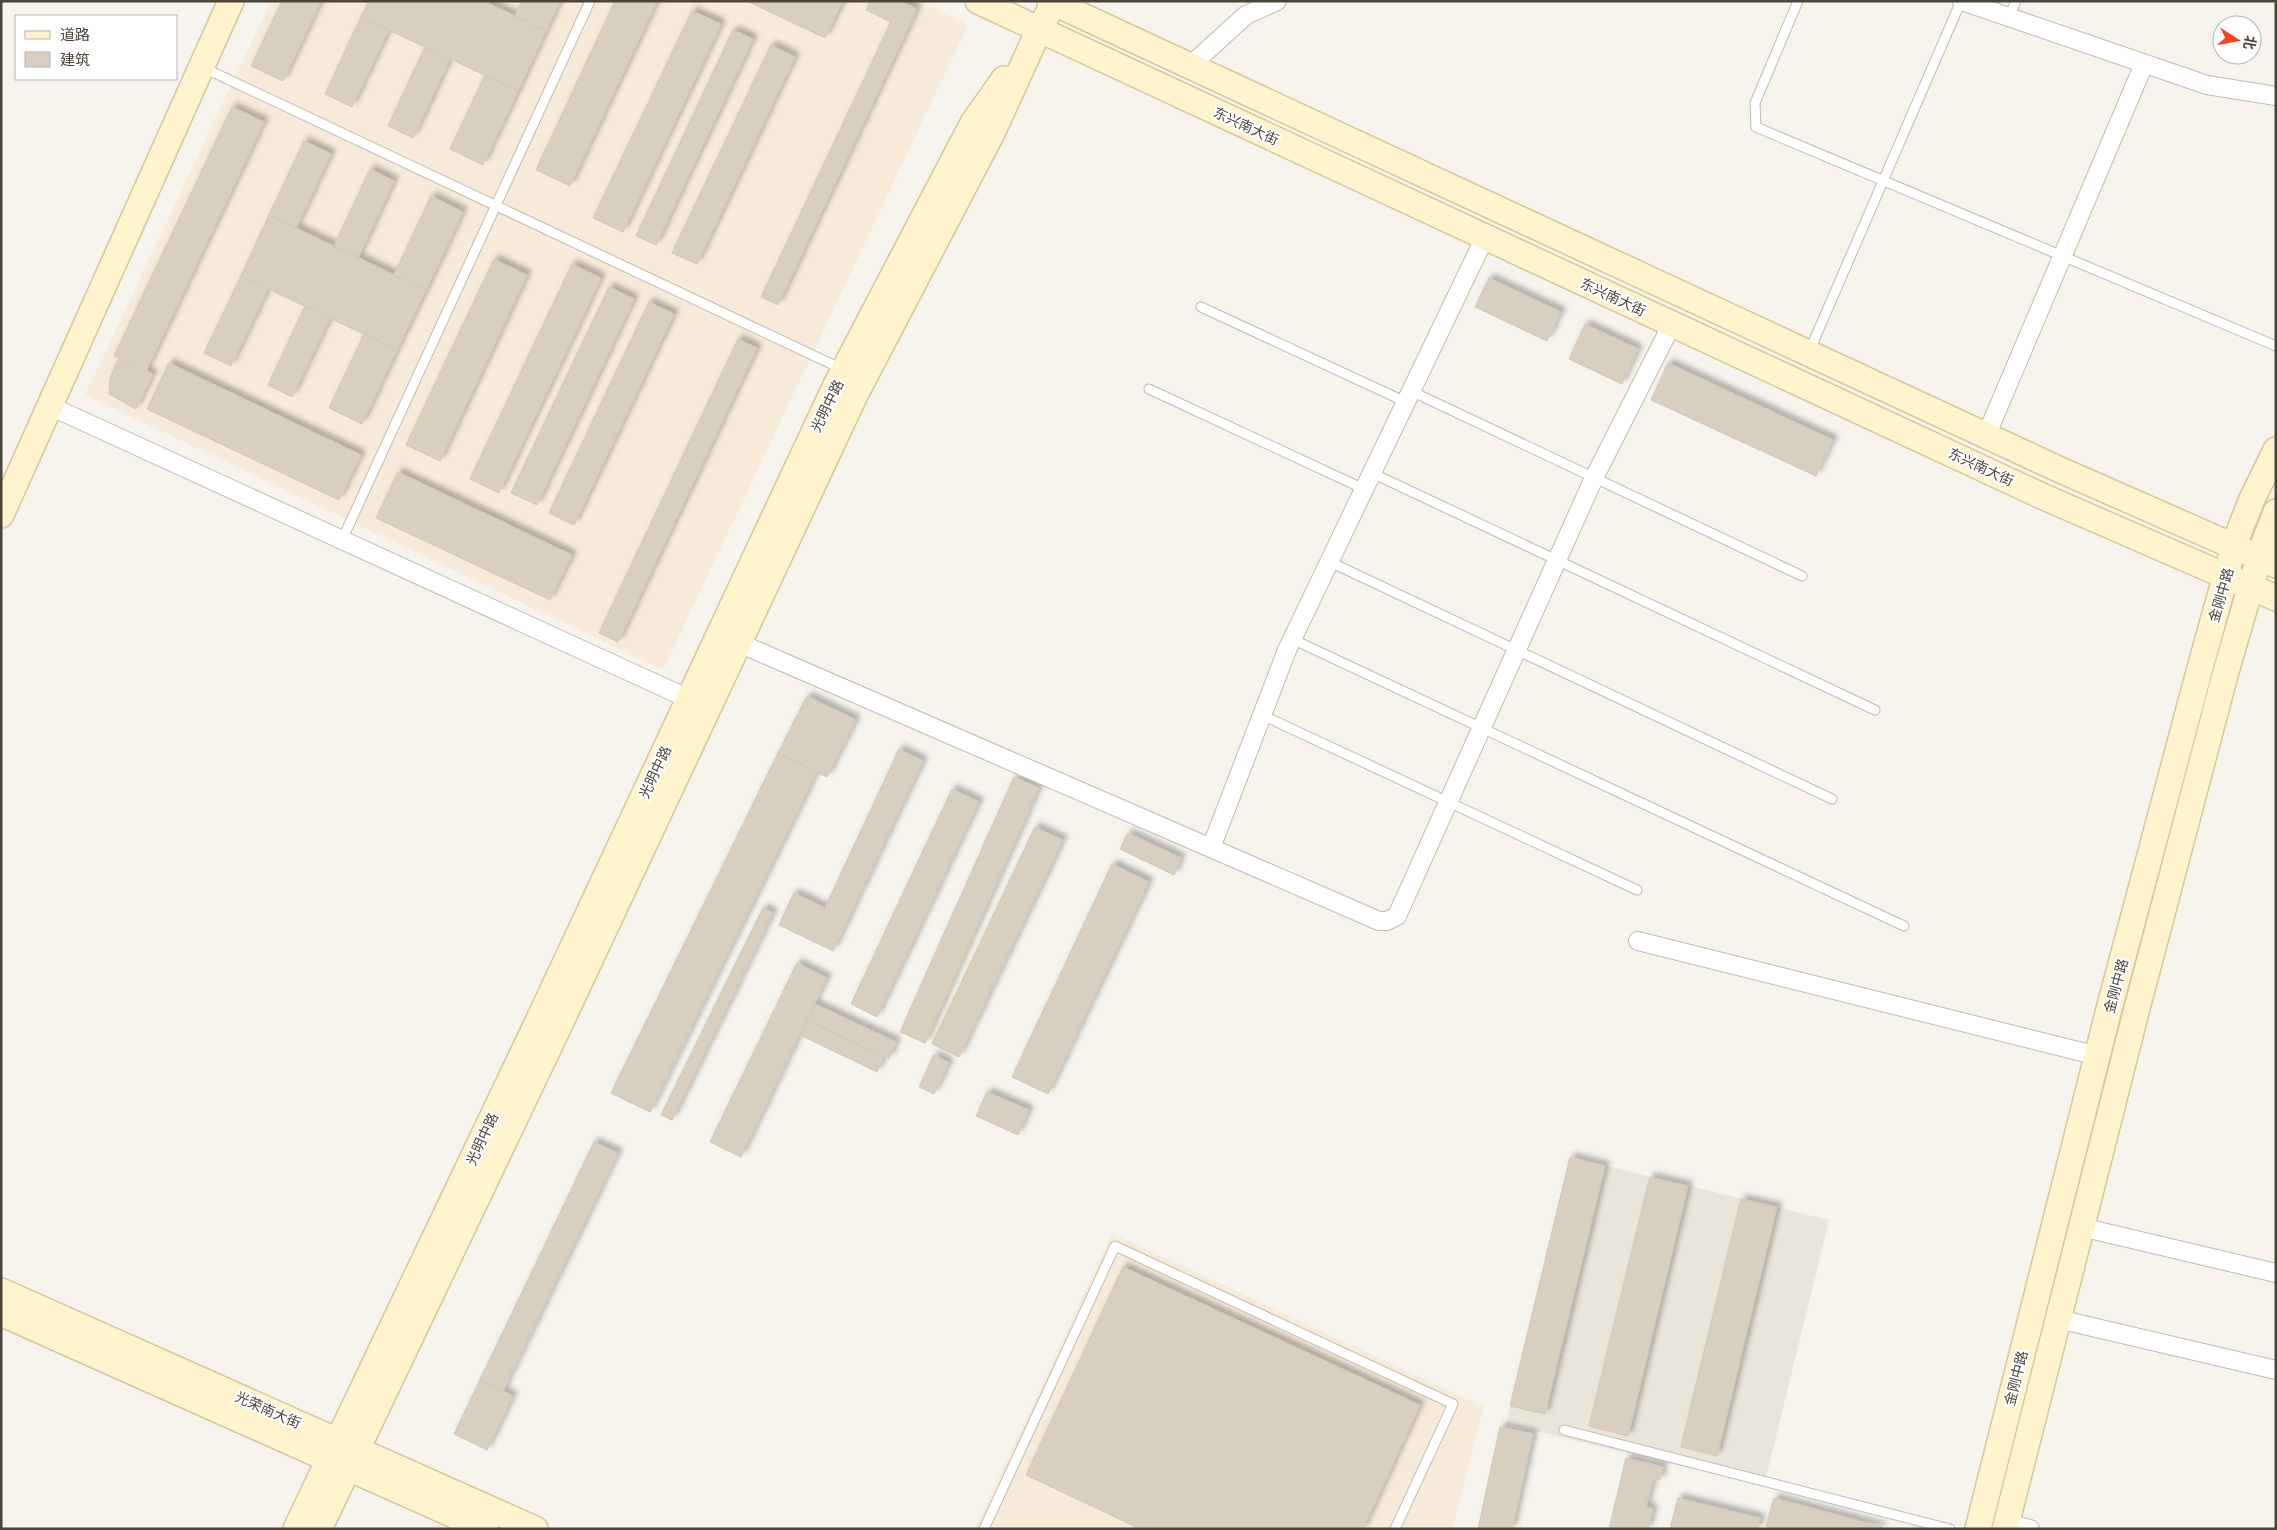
<svg xmlns="http://www.w3.org/2000/svg" width="2277" height="1530" viewBox="0 0 2277 1530" font-family="Quicksand,'Noto Sans SC',sans-serif">
  <style>
    .residential { fill: #eae5da }
    .commercial { fill: #f7ead8 }
    .building { fill: #d8cfc1; stroke: #d3c7b4; filter: url(#shadow) }
    .lines { fill: none; stroke-linecap: round; stroke-linejoin: round }
    .lane-casing { stroke: #c2bbae; stroke-width: 11 }
    .street-casing { stroke: #c2bbae; stroke-width: 20 }
    .secondary-casing { stroke: #d6c79b; stroke-width: 28 }
    .lane { stroke: #fff; stroke-width: 9 }
    .street { stroke: #fff; stroke-width: 18 }
    .secondary { stroke: #fff3cd; stroke-width: 25 }
    .labels { text-anchor: middle; stroke-width: 4.5; stroke-linejoin: round; paint-order: stroke }
    .street-label { font-size: 14px; fill: #4b4439; stroke: #fff }
  </style>
  <defs>
    <filter id="shadow"><feDropShadow dx="4.5" dy="-4.5" stdDeviation="2.5" flood-color="#0004"/></filter>
  </defs>
  <rect width="100%" height="100%" fill="#f6f3ec"/>
  <polygon class="residential" points="1570,1157 1829,1220 1764,1486 1506,1424"/>
  <g class="commercial">
    <polygon points="271,1 919,1 968,25 663,670 85,395"/>
    <polygon points="1112,1233 1484,1407 1452,1529 975,1529"/>
  </g>
  <g class="building">
    <polygon points="282,1 321,1 283,81 251,66"/>
    <polygon points="369,1 484,1 546,31 518,91 361,17"/>
    <polygon points="522,1 560,1 546,31 515,16"/>
    <polygon points="615,1 657,1 570,186 536,170"/>
    <polygon points="747,1 843,1 825,38"/>
    <polygon points="870,1 900,1 917,9 778,305 761,297 891,22 866,10"/>
    <polygon points="692,11 721,24 623,232 593,218"/>
    <polygon points="361,17 389,30 352,107 325,94"/>
    <polygon points="733,30 753,39 656,245 636,236"/>
    <polygon points="771,45 795,57 697,264 672,253"/>
    <polygon points="425,47 450,59 413,138 388,126"/>
    <polygon points="485,75 518,91 483,165 450,149"/>
    <polygon points="232,107 264,122 146,371 114,356"/>
    <polygon points="304,141 331,154 296,228 269,215"/>
    <polygon points="370,169 394,181 358,258 334,246"/>
    <polygon points="431,196 463,212 426,290 394,275"/>
    <polygon points="269,215 426,290 397,350 241,276"/>
    <polygon points="494,259 527,275 440,461 406,445"/>
    <polygon points="572,264 601,278 499,493 470,479"/>
    <polygon points="241,276 268,289 231,366 204,353"/>
    <polygon points="1489,278 1561,312 1547,341 1475,307"/>
    <polygon points="609,287 634,299 537,505 511,493"/>
    <polygon points="649,302 674,314 574,525 549,513"/>
    <polygon points="305,306 330,318 292,397 268,385"/>
    <polygon points="1585,324 1638,349 1622,384 1569,359"/>
    <polygon points="364,334 397,350 362,424 329,408"/>
    <polygon points="738,339 757,348 618,642 599,633"/>
    <polygon points="119,358 153,374 136,409 109,394 110,378"/>
    <polygon points="169,363 361,455 339,500 147,409"/>
    <polygon points="1668,363 1833,440 1816,476 1651,400"/>
    <polygon points="398,472 572,555 550,600 376,518"/>
    <polygon points="807,696 856,720 827,777 778,753"/>
    <polygon points="899,749 923,761 833,951 779,925 794,893 825,908"/>
    <polygon points="778,753 817,772 650,1112 611,1093"/>
    <polygon points="1014,777 1039,788 925,1043 900,1032"/>
    <polygon points="952,789 979,802 877,1017 851,1004"/>
    <polygon points="1035,827 1063,840 959,1057 932,1044"/>
    <polygon points="1128,833 1181,858 1174,875 1120,849"/>
    <polygon points="1112,864 1149,882 1048,1094 1012,1077"/>
    <polygon points="763,908 773,913 672,1120 661,1115"/>
    <polygon points="797,963 827,978 741,1157 710,1142"/>
    <polygon points="815,1004 896,1042 889,1059 807,1020"/>
    <polygon points="807,1020 884,1057 877,1072 800,1035"/>
    <polygon points="934,1055 949,1063 934,1094 919,1087"/>
    <polygon points="987,1092 1029,1110 1018,1135 976,1116"/>
    <polygon points="594,1142 618,1153 503,1391 480,1380"/>
    <polygon points="1570,1157 1605,1166 1545,1414 1510,1406"/>
    <polygon points="1650,1177 1688,1186 1628,1436 1589,1426"/>
    <polygon points="1741,1199 1777,1207 1717,1456 1681,1447"/>
    <polygon points="1123,1267 1420,1405 1363,1529 1140,1529 1026,1475"/>
    <polygon points="480,1380 513,1396 487,1450 454,1434"/>
    <polygon points="1500,1427 1533,1434 1512,1529 1478,1529"/>
    <polygon points="1626,1458 1663,1467 1660,1480 1653,1479 1646,1507 1653,1509 1648,1529 1609,1529"/>
    <polygon points="1678,1498 1760,1518 1758,1529 1670,1529"/>
    <polygon points="1774,1498 1882,1527 1882,1529 1775,1529 1766,1526"/>
  </g>
  <g class="lines">
    <g class="lane-casing">
      <g id="lane">
        <polyline points="1798,1 1755,103 1756,127 2276,346"/>
        <polyline points="2009,18 2016,1"/>
        <polyline points="202,67 842,369"/>
        <polyline points="1201,307 1406,402"/>
        <polyline points="1809,352 1961,1"/>
        <polyline points="1149,389 1364,489"/>
        <polyline points="1411,391 1802,576"/>
        <polyline points="1372,473 1875,710"/>
        <polyline points="342,540 590,1"/>
        <polyline points="1330,562 1832,799"/>
        <polyline points="1292,639 1904,926"/>
        <polyline points="1262,715 1637,890"/>
        <polyline points="1564,1430 1950,1529"/>
        <polyline points="984,1529 1115,1246 1453,1404 1395,1529"/>
      </g>
    </g>
    <g class="street-casing">
      <g id="street">
        <polyline points="1962,1 2207,85 2276,96"/>
        <polyline points="1190,66 1246,15 1277,1"/>
        <polyline points="50,406 689,699"/>
        <polyline points="1986,436 2144,64"/>
        <polyline points="739,643 1379,921 1387,921 1397,916 1594,478 1672,324"/>
        <polyline points="1211,848 1287,650 1485,237"/>
        <polyline points="1638,941 2098,1056"/>
        <polyline points="2081,1227 2276,1273"/>
        <polyline points="2058,1319 2276,1370"/>
        <polyline points="2006,1523 2030,1529"/>
      </g>
    </g>
    <g class="secondary-casing">
      <g id="secondary">
        <polyline points="978,1 2044,497 2276,598"/>
        <polyline points="1050,1 2056,468 2276,565"/>
        <polyline points="1,515 231,1"/>
        <polyline points="1,1291 535,1529"/>
        <polyline points="1,1313 485,1529"/>
        <polyline points="296,1529 541,1015 836,385 973,123 1004,79"/>
        <polyline points="319,1529 560,1024 855,395 992,133 1039,30 1055,1"/>
        <polyline points="1978,1529 2109,1009 2200,668 2235,542 2252,499 2276,450"/>
        <polyline points="2005,1529 2135,1016 2225,675 2261,551 2276,512"/>
      </g>
    </g>
    <use href="#lane" class="lane"/>
    <use href="#street" class="street"/>
    <use href="#secondary" class="secondary"/>
  </g>
  <g class="labels">
    <g class="street-label">
      <text transform="translate(1246 126) rotate(25)" y="5">东兴南大街</text>
      <text transform="translate(1613 297) rotate(25)" y="5">东兴南大街</text>
      <text transform="translate(827 406) rotate(-64)" y="5">光明中路</text>
      <text transform="translate(1981 467) rotate(25)" y="5">东兴南大街</text>
      <text transform="translate(2221 595) rotate(-74)" y="5">金刚中路</text>
      <text transform="translate(655 772) rotate(-65)" y="5">光明中路</text>
      <text transform="translate(2116 986) rotate(-75)" y="5">金刚中路</text>
      <text transform="translate(482 1139) rotate(-65)" y="5">光明中路</text>
      <text transform="translate(2016 1378) rotate(-76)" y="5">金刚中路</text>
      <text transform="translate(268 1410) rotate(24)" y="5">光荣南大街</text>
    </g>
  </g>
  <rect width="2277" height="1530" fill="none" stroke="#4b4439" stroke-width="5"/>
  <rect x="15" y="15" width="162" height="65" fill="#ffffff" stroke="#b7b4b0"/>
  <rect x="25" y="31" width="25" height="8" fill="#fff3cd" stroke="#b7b4b0"/>
  <text x="60" y="40" font-size="15" fill="#4b4439">道路</text>
  <rect x="25" y="52" width="25" height="15" fill="#d8cfc1" stroke="#b7b4b0"/>
  <text x="60" y="65" font-size="15" fill="#4b4439">建筑</text>
  <g transform="translate(2237 40) rotate(101)"><circle r="24" fill="#ffffff" stroke="#b7b4b0"/>
  <path d="M0-4L9 19L0 12L-9 19Z" fill="#fc3f1d"/>
  <text y="-8" font-size="14" font-weight="bold" text-anchor="middle" fill="#4b4439">北</text>
  </g>
</svg>
